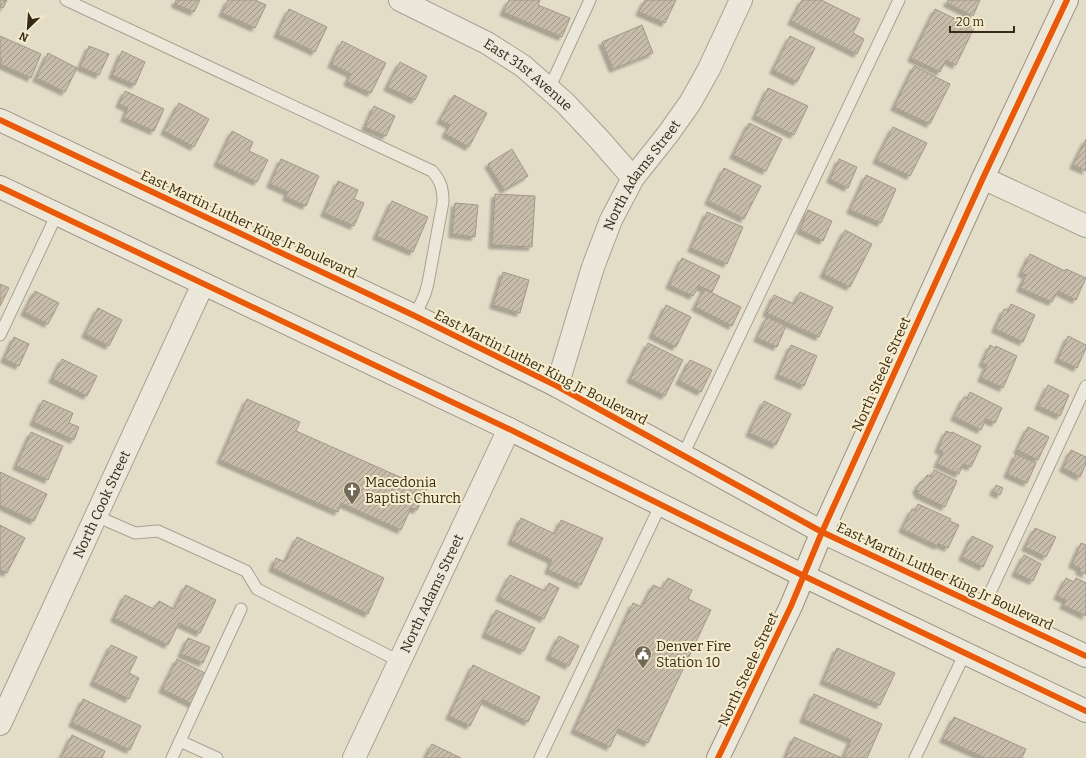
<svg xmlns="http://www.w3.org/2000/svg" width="1086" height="758" viewBox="0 0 1086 758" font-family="Bitter,serif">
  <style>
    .building { fill: url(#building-hatch); stroke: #a39888; filter: url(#shadow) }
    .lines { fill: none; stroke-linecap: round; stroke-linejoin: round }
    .lane-casing { stroke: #a8a192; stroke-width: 13 }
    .street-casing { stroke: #a8a192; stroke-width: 24 }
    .secondary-casing { stroke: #979182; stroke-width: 24 }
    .lane { stroke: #ebe7da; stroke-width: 11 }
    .street { stroke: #ebe7da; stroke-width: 22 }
    .secondary { stroke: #ebe7da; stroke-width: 22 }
    .cycleway-casing { stroke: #f7edcc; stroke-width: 8 }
    .cycleway { stroke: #e8590c; stroke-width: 6 }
    .labels { text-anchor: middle; stroke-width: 4; stroke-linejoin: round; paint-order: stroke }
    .street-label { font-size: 14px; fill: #362a1a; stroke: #f7edcc }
    .poi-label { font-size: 14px; fill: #362a1a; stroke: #f7edcc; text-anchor: start }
  </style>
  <defs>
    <pattern id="building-hatch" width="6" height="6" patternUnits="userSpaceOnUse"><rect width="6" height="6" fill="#c7bba9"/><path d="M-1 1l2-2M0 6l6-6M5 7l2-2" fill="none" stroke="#a29889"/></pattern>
    <filter id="shadow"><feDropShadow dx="-3.5" dy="3.5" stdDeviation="1" flood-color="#0004"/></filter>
  </defs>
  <rect width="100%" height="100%" fill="#e3ddc8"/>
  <g class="building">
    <polygon points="0,0 7,0 3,8 0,7"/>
    <polygon points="176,0 200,0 194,12 175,4"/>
    <polygon points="228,0 255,0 266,5 255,28 222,13"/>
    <polygon points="509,0 540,0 538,5 570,18 562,37 503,12"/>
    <polygon points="645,0 676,0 665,23 639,12"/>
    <polygon points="802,0 821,0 860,19 853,33 864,39 857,54 791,21"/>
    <polygon points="948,0 980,0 973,16 947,3"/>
    <polygon points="289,9 327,27 315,52 277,34"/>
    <polygon points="935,9 974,28 956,65 946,60 940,72 911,58"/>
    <polygon points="642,25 653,53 613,69 602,42"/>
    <polygon points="0,36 41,54 31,78 0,64 2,60 0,59"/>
    <polygon points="790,36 815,48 797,82 773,70"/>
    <polygon points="342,41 386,63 371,93 347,82 351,74 331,64"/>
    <polygon points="89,46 109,54 99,75 80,67"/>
    <polygon points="122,51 145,62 135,85 112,75"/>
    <polygon points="48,53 77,68 65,92 36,78"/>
    <polygon points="400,62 427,76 415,100 387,87"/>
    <polygon points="914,66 950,84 930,124 894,107"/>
    <polygon points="768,88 808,106 794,135 755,116"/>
    <polygon points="125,91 164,109 154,131 124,118 128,108 119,104"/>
    <polygon points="454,95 487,113 469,147 445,134 450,125 440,120"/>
    <polygon points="179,103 209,119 194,147 164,131"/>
    <polygon points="374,106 395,116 386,136 365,127"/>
    <polygon points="749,123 782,139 766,171 733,155"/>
    <polygon points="893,127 927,143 910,176 876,160"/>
    <polygon points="232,131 253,142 249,151 268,160 257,182 217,163"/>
    <polygon points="1086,139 1086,171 1073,165"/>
    <polygon points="512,149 528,176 504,190 488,164"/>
    <polygon points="281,159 319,176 306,206 286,197 288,192 270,184"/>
    <polygon points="839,159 857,167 848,188 830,179"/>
    <polygon points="724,168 761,186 744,219 708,201"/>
    <polygon points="866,175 896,189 881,223 850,210"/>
    <polygon points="338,181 358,190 354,199 364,203 354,226 324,213"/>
    <polygon points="495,194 535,196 532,247 492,245"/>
    <polygon points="392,201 428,217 413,252 376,236"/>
    <polygon points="455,203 478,205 475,237 452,234"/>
    <polygon points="808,210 832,221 823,241 800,230"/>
    <polygon points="707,212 743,227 727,264 691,248"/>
    <polygon points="845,230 872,244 850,287 823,274"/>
    <polygon points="1030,254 1065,271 1066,269 1086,278 1076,300 1058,291 1052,302 1020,288 1026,275 1021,273"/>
    <polygon points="682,258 720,276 712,292 699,286 693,296 669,285"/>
    <polygon points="503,272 529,280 520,313 493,305"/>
    <polygon points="0,284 9,288 0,306"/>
    <polygon points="704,289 741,307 732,326 695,307"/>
    <polygon points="35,291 59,303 48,324 24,312"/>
    <polygon points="800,292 833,307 819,337 766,313 774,295 794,304"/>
    <polygon points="1011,304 1035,315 1023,342 995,329 1004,309 1008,311"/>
    <polygon points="666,305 691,317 676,347 652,335"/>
    <polygon points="98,308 122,320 109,346 85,334"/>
    <polygon points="767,317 786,326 777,347 757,338"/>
    <polygon points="1068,336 1086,345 1086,348 1077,368 1058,359"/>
    <polygon points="14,337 29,344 19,366 4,359"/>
    <polygon points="648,343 683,360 665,396 630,379"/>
    <polygon points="791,345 817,356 804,386 778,375"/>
    <polygon points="990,345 995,348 996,346 1017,356 1003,388 981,378 987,365 982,363"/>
    <polygon points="62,359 97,376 87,396 52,379"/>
    <polygon points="690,360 712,370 701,392 679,381"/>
    <polygon points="1048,385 1069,395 1060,416 1038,406"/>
    <polygon points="970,392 1002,408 995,423 986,419 981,430 954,417 964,397 967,399"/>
    <polygon points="247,399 300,422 296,431 427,489 417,510 411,508 401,530 341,503 338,512 220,460"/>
    <polygon points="43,400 73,413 69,423 79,427 74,440 33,422"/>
    <polygon points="764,401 791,414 776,445 749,433"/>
    <polygon points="1028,427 1049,437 1038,460 1017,450"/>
    <polygon points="946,431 951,433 952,432 981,446 971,467 963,464 959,474 937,464 943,452 938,449"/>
    <polygon points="31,432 63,446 48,480 16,466"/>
    <polygon points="1071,450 1086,457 1086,464 1080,477 1063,468"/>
    <polygon points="1016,454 1036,463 1027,483 1007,474"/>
    <polygon points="934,470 957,481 945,507 918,494 918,492 916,490 920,482 923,482 927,475 931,477"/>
    <polygon points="0,472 47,494 34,521 0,505"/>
    <polygon points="996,485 1003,488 1000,495 993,492"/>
    <polygon points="918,504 951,519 950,521 959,525 948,548 939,544 938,546 902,529 912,509 915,511"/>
    <polygon points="521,518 555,534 561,520 603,538 581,585 548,570 552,560 511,541"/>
    <polygon points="0,525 25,538 7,573 0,570"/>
    <polygon points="1035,528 1056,537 1046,557 1025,547"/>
    <polygon points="972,536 993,546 983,567 962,557"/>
    <polygon points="297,537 384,578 368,614 272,568 276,558 285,562"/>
    <polygon points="1081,543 1086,545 1086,574 1079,571 1080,568 1072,564"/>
    <polygon points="1024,555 1041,564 1033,581 1015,573"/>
    <polygon points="510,575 545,591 549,583 559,588 544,619 499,597"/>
    <polygon points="668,578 692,590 688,599 711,610 648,743 618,729 610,747 574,730 633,603 642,607 653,585 662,589"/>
    <polygon points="1066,578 1074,582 1076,578 1086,583 1086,616 1063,605 1066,600 1057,596"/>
    <polygon points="186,585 216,600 200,633 179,623 168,645 114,618 125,595 154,609 159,601 174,609"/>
    <polygon points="496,610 535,628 524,651 485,634"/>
    <polygon points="559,636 579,646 569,666 549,656"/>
    <polygon points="188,638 210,647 203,663 181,654"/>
    <polygon points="111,645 137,657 129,673 139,678 129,699 93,682"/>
    <polygon points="837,648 895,673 880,705 823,681"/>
    <polygon points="177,659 209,675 194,705 162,689"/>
    <polygon points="473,665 540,697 528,722 483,700 470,726 449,716"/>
    <polygon points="814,694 882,724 867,758 843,758 851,740 803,719"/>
    <polygon points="83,699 141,726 130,750 72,723"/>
    <polygon points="954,717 1026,749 1022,758 985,758 943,739"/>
    <polygon points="72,735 105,751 102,758 61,758"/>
    <polygon points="794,737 842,758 785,758"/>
    <polygon points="432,744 461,758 425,758"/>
  </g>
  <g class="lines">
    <g class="lane-casing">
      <g id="lane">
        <path d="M66,0L432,171C441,181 443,189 443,202L428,283L425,294L415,316"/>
        <polyline points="549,89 590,0"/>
        <polyline points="0,335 57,214"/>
        <polyline points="683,455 899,0"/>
        <polyline points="96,516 135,533 158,531 246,571 257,589 399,661"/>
        <polyline points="983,608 1086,386"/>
        <polyline points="180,741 217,758"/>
        <polyline points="172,758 241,609"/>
        <polyline points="540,758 661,504"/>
        <polyline points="915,758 965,653"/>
      </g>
    </g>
    <g class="street-casing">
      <g id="street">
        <path id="s1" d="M400,0L487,43L523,66L565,103L598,138L633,178"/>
        <polyline points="983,178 1086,226"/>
        <path id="s2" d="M557,386L593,267L611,220L633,178L668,134L690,103L709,69L741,0"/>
        <path id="s3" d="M0,724L203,284"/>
        <path id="s4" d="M354,758L509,429"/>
      </g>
    </g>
    <g class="secondary-casing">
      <g id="secondary">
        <polyline points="0,120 415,316 557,386 822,532 1086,656"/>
        <polyline points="0,187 509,429 804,576 1086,711"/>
        <polyline points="718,758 791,606 822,532 983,178 1067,0"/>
      </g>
    </g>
    <use href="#lane" class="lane"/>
    <use href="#street" class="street"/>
    <use href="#secondary" class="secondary"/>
    <g class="cycleway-casing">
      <g id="cycleway">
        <polyline points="0,120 415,316 557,386 822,532 1086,656"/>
        <polyline points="0,187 509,429 804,576 1086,711"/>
        <polyline points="718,758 791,606 822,532 983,178 1067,0"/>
      </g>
    </g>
    <use href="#cycleway" class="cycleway"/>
  </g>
  <defs>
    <g id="church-pin" transform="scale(0.9)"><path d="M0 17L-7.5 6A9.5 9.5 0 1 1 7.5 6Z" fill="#736957" stroke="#f7edcc"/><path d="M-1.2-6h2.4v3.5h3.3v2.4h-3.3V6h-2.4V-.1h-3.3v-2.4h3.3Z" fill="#fff"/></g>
    <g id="civic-pin" transform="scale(0.9)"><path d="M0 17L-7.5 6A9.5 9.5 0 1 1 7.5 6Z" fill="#736957" stroke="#f7edcc"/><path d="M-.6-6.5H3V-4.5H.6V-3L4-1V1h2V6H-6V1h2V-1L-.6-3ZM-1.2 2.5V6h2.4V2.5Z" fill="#fff"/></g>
  </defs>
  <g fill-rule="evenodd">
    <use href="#church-pin" x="352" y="490"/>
    <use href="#civic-pin" x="643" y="654"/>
  </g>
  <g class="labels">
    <g class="street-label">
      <text dy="5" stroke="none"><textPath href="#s1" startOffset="149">East 31st Avenue</textPath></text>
      <text dy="5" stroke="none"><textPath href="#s2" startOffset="229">North Adams Street</textPath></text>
      <text transform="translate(249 224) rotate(25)" y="5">East Martin Luther King Jr Boulevard</text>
      <text transform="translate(541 367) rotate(27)" y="5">East Martin Luther King Jr Boulevard</text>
      <text transform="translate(881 374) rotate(-66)" y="5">North Steele Street</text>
      <text dy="5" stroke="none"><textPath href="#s3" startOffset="242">North Cook Street</textPath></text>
      <text transform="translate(945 576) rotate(25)" y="5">East Martin Luther King Jr Boulevard</text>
      <text dy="5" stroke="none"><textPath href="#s4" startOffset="182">North Adams Street</textPath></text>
      <text transform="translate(748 669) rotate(-65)" y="5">North Steele Street</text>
    </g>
    <g class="poi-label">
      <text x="365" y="487">Macedonia<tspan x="365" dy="16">Baptist Church</tspan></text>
      <text x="656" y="651">Denver Fire<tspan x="656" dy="16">Station 10</tspan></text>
    </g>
  </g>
  <g transform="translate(28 28) rotate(205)" stroke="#f7edcc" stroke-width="3" paint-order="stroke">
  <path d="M0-3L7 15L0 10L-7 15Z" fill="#362a1a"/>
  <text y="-6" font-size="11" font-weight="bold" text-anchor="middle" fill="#362a1a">N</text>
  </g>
  <path d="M950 26v6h64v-6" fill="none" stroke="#362a1a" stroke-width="2"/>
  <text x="956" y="26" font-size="12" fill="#362a1a" stroke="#f7edcc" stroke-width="3" paint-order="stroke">20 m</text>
</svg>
